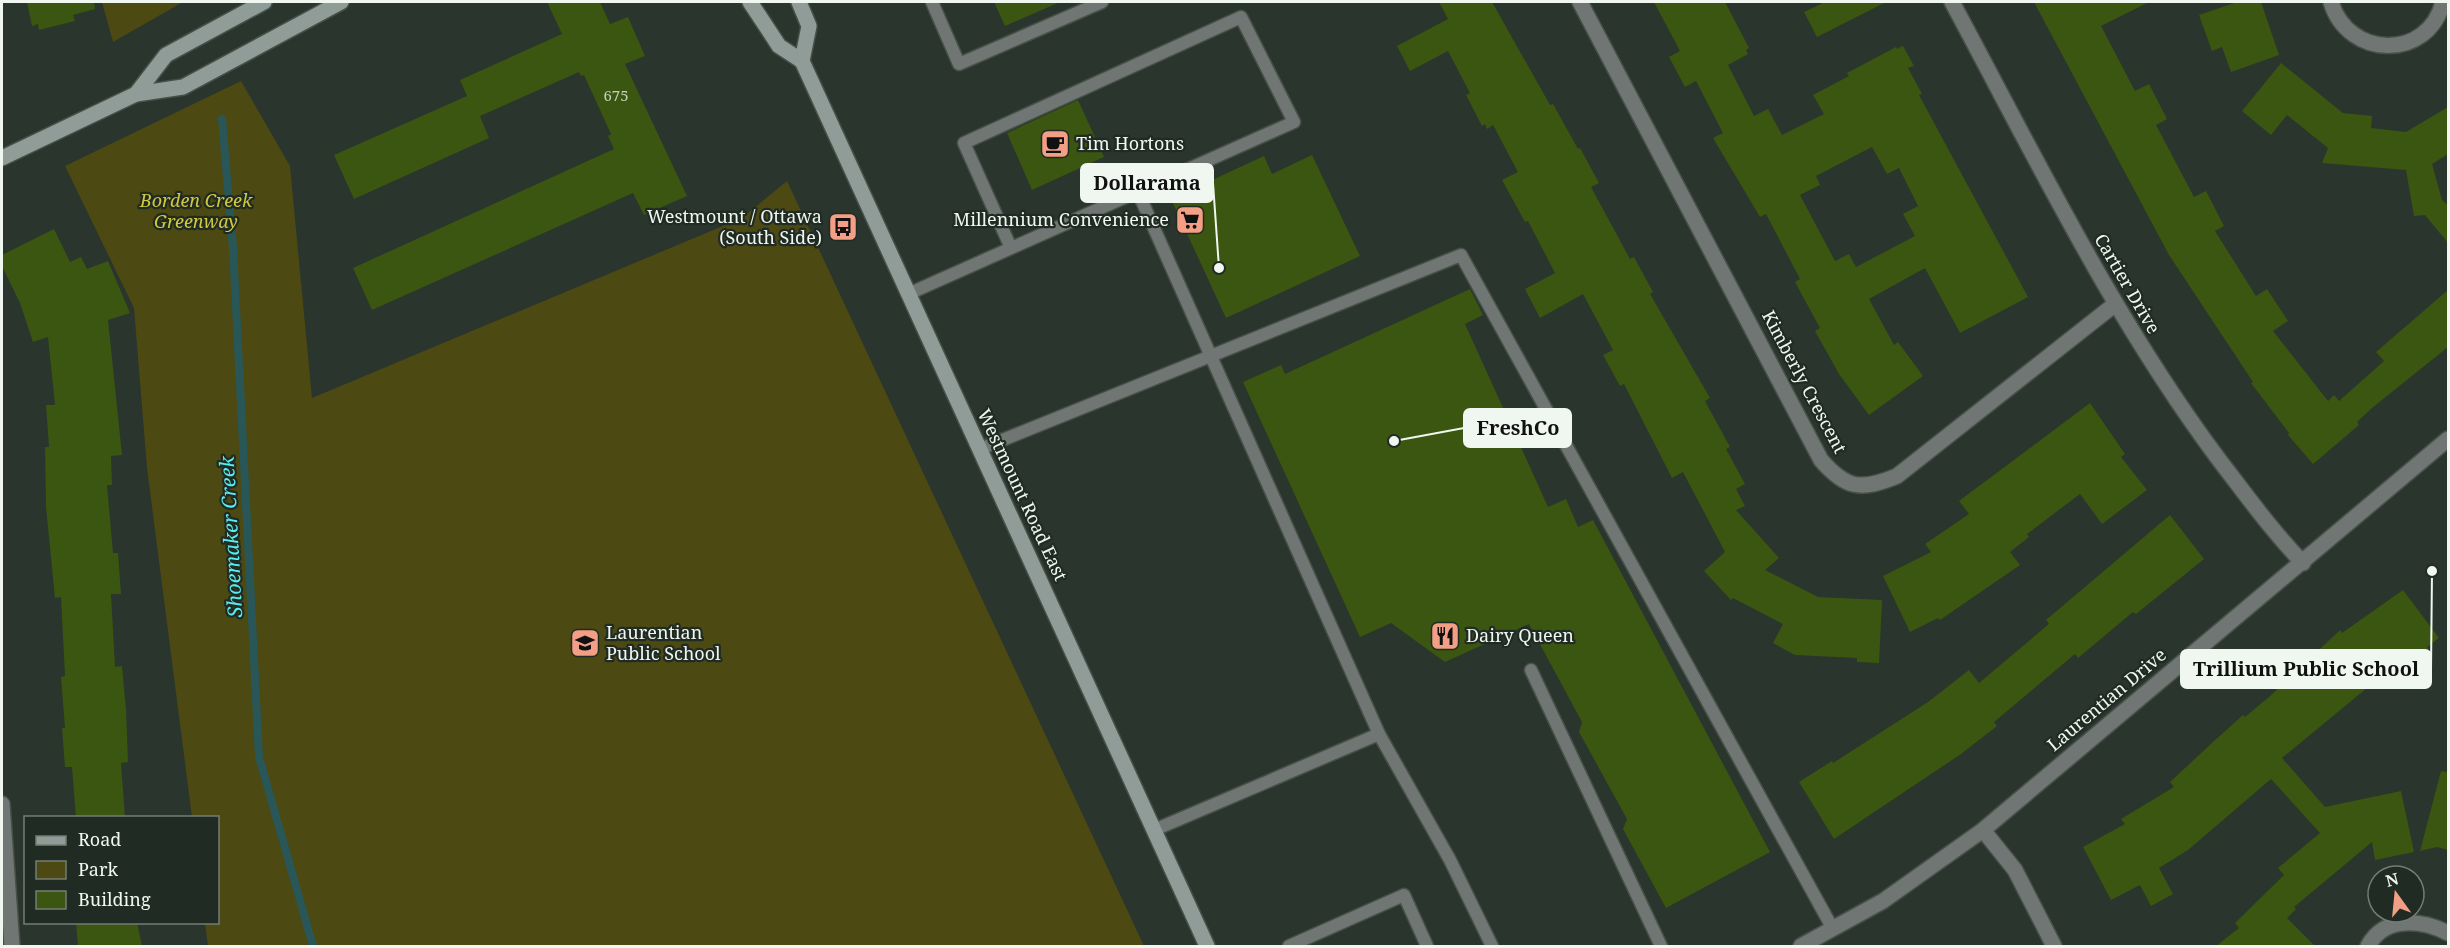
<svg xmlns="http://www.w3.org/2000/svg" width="2450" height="948" viewBox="0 0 2450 948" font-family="'Noto Serif',serif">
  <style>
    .green { fill: #4c4913 }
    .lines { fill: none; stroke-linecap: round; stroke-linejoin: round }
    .stream { stroke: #295657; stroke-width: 8 }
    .building { fill: #3b5610; fill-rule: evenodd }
    .service-casing { stroke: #465048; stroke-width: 15 }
    .minor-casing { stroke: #465048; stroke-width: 18 }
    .secondary-casing { stroke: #465048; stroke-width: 18 }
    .service { stroke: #6f7673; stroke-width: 12 }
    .minor { stroke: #6f7673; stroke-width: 15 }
    .secondary { stroke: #909c98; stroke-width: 15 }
    .labels { text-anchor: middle; stroke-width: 4.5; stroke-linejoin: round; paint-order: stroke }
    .number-label { font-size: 15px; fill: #c3cfb9 }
    .poi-label { font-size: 18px; fill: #f0f7f1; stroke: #202b23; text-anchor: start }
    .park-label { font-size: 18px; font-style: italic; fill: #d2c93d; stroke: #202b23 }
    .street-label { font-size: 18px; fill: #f0f7f1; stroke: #202b23 }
    .water-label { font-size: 20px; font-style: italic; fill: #59ecf0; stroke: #202b23 }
    .leader { fill: none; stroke: #f0f7f1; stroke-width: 2 }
    .callout-dot { fill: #f0f7f1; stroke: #202b23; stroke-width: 2 }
    .callout { fill: #f0f7f1; stroke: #f0f7f1; stroke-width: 2 }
    .callout-label { font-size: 20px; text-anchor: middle; font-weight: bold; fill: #111 }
  </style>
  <rect width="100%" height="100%" fill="#2a352d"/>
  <g class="green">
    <polygon points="102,2 183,2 113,42"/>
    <polygon points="241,81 290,166 312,398 742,218 787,181 1144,946 208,946 205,923 218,922 218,818 192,817 147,468 134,308 65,166"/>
  </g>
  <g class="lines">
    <polyline class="stream" points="222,119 233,248 259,757 313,946"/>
  </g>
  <g class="building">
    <polygon points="27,2 94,2 95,9 73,15 75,21 39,30 38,24 32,26"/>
    <polygon points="547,2 600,2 610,24 628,17 645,56 625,64 687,196 644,215 633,193 372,310 353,268 614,149 608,136 611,134 584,75 581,76 579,72 480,116 489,138 354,199 334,155 467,96 460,80 562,34"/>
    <polygon points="994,2 1060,2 1005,26"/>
    <polygon points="1439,2 1492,2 1550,105 1553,104 1578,149 1580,148 1599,183 1591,187 1630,259 1634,257 1653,292 1650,294 1710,398 1705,401 1730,447 1726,449 1745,484 1736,489 1745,506 1736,510 1779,558 1765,570 1818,597 1882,600 1879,663 1857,662 1857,658 1795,655 1773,643 1783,624 1733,598 1731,600 1704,571 1725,552 1683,472 1672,478 1624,384 1620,386 1603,355 1613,350 1583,294 1540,318 1525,289 1555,273 1528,221 1525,222 1502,180 1518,172 1493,125 1487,129 1485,124 1482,126 1466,95 1470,93 1448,51 1410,71 1397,46 1448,19"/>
    <path d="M1654,2H1725L1749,48L1746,50L1748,54L1728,65L1754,116L1768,109L1782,135L1824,114L1813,95L1849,76L1847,73L1896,47L1897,49L1903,46L1914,66L1908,68L1922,94L1919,95L2028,297L1960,333L1925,268L1869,299L1894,345L1898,342L1923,376L1869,415L1839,374L1815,331L1820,328L1795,282L1800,279L1766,214L1760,217L1713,138L1723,133L1696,81L1685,87L1669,57L1680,51ZM1872,147L1887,174L1899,168L1918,206L1903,214L1915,236L1856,267L1849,254L1835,261L1800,195L1820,185L1816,176Z"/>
    <polygon points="1825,2 1886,2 1817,37 1804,12"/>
    <polygon points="2034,2 2149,2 2101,26 2135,91 2149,84 2167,119 2156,125 2194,197 2206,191 2224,226 2215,231 2256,296 2267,289 2288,321 2273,331 2328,401 2334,395 2339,401 2384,361 2376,352 2448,290 2448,347 2372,408 2357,422 2359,425 2313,464 2288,435 2289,433 2251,383 2253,382 2169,255"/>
    <polygon points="2237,2 2261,2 2279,55 2231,72 2222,47 2212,51 2199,15"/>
    <polygon points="2281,63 2343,113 2372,116 2371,128 2406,132 2448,107 2448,154 2432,164 2442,200 2448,205 2448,243 2425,215 2414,216 2406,170 2322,163 2328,148 2287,115 2271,135 2242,111"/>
    <polygon points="1078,100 1104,157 1032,190 1007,133"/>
    <polygon points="1312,155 1360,256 1226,318 1171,199 1264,156 1272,174"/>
    <polygon points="54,229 70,262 81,257 87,269 108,261 130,313 108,320 122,455 111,456 112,485 107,485 113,553 118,553 121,594 111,594 115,667 122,666 126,710 128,762 121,763 125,818 76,818 72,767 65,767 62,728 65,728 61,677 65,676 61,597 55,598 46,507 45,447 49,447 46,405 55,405 48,337 33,342 20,303 2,266 2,255"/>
    <polygon points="1470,289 1483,315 1465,324 1548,507 1566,499 1578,527 1593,520 1770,852 1666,908 1623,829 1627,819 1579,732 1582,722 1529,624 1445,662 1391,623 1360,637 1243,382 1281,365 1285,374"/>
    <polygon points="2090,403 2125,454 2121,457 2147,490 2102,524 2080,494 2027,534 2029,537 2010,552 2020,565 1940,620 1938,618 1910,632 1883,576 1931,552 1925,544 1969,514 1959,501"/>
    <polygon points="2170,515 2204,559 2136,614 2133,612 2078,658 2075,654 1994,722 1997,726 1961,754 1834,839 1799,782 1832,761 1833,763 1928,702 1969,670 1979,683 2049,624 2046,620"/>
    <polygon points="2403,590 2439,638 2427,647 2429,650 2395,675 2390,669 2282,758 2325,807 2401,791 2414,852 2375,860 2372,842 2294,907 2296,909 2287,918 2315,946 2216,946 2239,928 2235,923 2284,875 2278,868 2320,833 2271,779 2188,850 2159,868 2173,894 2151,906 2140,885 2111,900 2083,847 2125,824 2121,819 2174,787 2170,782 2213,742 2243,715 2245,717 2269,697 2340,630 2342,633"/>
    <polygon points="2441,771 2448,772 2448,850 2437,847 2420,851"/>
    <polygon points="76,922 137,922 142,946 78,946"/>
  </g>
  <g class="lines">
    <g class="service-casing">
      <g id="service">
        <polyline points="932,2 959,64 1102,2"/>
        <polyline points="1137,190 1379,734 1450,860 1492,946"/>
        <polyline points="908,294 1294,122 1241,17 964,143 1011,248"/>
        <polyline points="980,449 1461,255 1833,929"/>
        <polyline points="1531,670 1661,946"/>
        <polyline points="1154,830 1379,734"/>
        <polyline points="1289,946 1404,895 1427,946"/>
      </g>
    </g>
    <g class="minor-casing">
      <g id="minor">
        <path d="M1580,2L1821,460C1846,489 1861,491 1897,476L2114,305"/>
        <path d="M1952,2C2036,158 2113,318 2220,461C2247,496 2272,531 2303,563"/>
        <path d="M2331,2C2348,59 2428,61 2443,2"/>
        <polyline points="2,804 12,946"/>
        <polyline points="1983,830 2015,870 2054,946"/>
        <polyline points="1801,946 1883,901 1983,830 2448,439"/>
        <path d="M2368,946C2385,915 2422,920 2448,933"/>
      </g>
    </g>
    <g class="secondary-casing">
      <g id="secondary">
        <polyline points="750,2 779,46 802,61"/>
        <polyline points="799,2 809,26 802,61"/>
        <polyline points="802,61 1207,946"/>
        <polyline points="136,94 166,55 264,2"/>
        <polyline points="2,158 136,94 183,87 341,2"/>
      </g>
    </g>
    <use href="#service" class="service"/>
    <use href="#minor" class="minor"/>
    <use href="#secondary" class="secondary"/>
  </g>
  <defs>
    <g id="cafe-square" transform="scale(1.5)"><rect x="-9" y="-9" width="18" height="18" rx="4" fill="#f39f86" stroke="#202b23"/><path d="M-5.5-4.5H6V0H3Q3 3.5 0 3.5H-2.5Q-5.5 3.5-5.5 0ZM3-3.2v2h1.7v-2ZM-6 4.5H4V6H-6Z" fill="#111"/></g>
    <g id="supermarket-square" transform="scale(1.5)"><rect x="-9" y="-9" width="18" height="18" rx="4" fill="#f39f86" stroke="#202b23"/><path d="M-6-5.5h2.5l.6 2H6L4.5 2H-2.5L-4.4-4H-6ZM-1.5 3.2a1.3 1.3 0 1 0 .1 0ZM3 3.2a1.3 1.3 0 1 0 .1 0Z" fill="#111"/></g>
    <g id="bus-square" transform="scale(1.5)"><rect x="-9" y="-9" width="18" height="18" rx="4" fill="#f39f86" stroke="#202b23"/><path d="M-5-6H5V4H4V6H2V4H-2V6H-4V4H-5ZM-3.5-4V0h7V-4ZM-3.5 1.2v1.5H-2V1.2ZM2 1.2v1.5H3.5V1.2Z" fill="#111"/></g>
    <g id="restaurant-square" transform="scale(1.5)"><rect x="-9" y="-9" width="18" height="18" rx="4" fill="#f39f86" stroke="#202b23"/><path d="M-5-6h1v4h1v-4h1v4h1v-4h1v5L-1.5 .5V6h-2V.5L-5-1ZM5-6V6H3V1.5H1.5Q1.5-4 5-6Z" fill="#111"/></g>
    <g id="school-square" transform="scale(1.5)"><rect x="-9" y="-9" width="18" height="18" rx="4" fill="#f39f86" stroke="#202b23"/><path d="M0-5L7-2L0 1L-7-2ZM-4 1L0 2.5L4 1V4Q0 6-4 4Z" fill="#111"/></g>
  </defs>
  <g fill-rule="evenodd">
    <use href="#cafe-square" x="1055" y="144"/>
    <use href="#supermarket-square" x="1190" y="220"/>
    <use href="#bus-square" x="843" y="227"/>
    <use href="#restaurant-square" x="1445" y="636"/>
    <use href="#school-square" x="585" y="643"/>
  </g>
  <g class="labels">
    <g class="number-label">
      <text x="616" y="101">675</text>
    </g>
    <g class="poi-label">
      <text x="1076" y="150">Tim Hortons</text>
      <text x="822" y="223" text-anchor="end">Westmount / Ottawa<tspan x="822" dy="21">(South Side)</tspan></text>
      <text x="1169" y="226" text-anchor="end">Millennium Convenience</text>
      <text x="606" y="639">Laurentian<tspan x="606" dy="21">Public School</tspan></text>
      <text x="1466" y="642">Dairy Queen</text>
    </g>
    <g class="park-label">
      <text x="196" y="207">Borden Creek<tspan x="196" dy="21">Greenway</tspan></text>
    </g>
    <g class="street-label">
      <text transform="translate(2127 284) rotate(60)" y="6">Cartier Drive</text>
      <text transform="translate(1804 382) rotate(62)" y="6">Kimberly Crescent</text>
      <text transform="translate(1022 495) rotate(65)" y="6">Westmount Road East</text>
      <text transform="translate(2107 700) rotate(-40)" y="6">Laurentian Drive</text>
    </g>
    <g class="water-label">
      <text transform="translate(231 537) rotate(-93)" y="7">Shoemaker Creek</text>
    </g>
  </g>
  <path class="leader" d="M1219 268L1213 183M1394 441L1464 428M2432 571L2431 669"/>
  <g class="callout-dot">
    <circle cx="1219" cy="268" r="6"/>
    <circle cx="1394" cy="441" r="6"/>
    <circle cx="2432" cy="571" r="6"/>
  </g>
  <g class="callout">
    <rect x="1081" y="164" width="132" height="38" rx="6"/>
    <rect x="1464" y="409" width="107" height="38" rx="6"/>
    <rect x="2181" y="650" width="250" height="38" rx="6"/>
  </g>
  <g class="callout-label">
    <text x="1147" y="190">Dollarama</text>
    <text x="1518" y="435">FreshCo</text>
    <text x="2306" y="676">Trillium Public School</text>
  </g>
  <rect width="2450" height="948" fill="none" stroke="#f0f7f1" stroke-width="6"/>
  <rect x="24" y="816" width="195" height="108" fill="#202b23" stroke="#737d75" stroke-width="1.5"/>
  <rect x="36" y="836" width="30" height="9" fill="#909c98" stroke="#737d75" stroke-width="1.5"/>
  <text x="78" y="846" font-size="18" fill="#f0f7f1">Road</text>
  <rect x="36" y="861" width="30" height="18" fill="#4c4913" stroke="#737d75" stroke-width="1.5"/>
  <text x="78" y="876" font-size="18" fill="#f0f7f1">Park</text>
  <rect x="36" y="891" width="30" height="18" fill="#3b5610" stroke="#737d75" stroke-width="1.5"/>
  <text x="78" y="906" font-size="18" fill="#f0f7f1">Building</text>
  <g transform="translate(2396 894) rotate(345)"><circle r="28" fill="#202b23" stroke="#737d75" stroke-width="1.5"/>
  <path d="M0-4.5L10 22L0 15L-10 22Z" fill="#f39f86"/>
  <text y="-9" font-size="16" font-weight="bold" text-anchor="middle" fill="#f0f7f1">N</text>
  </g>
</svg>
